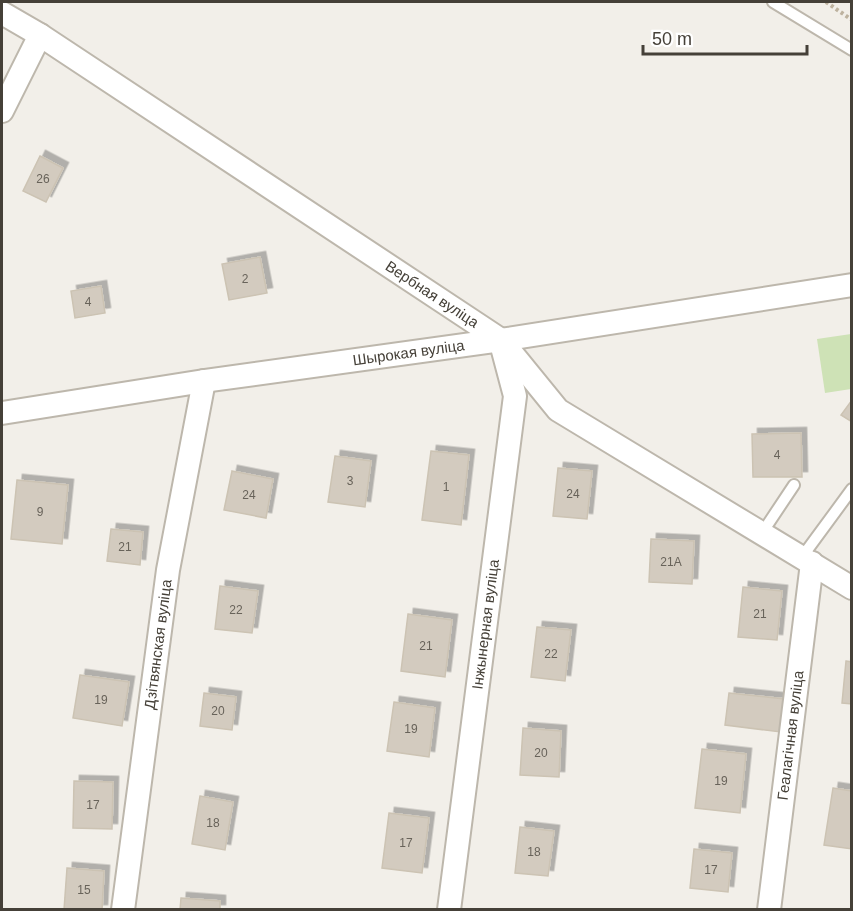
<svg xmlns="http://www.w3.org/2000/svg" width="853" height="911" viewBox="0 0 853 911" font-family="Arial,sans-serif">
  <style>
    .green { fill: #cee2b6 }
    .building { fill: #d3cbbf; stroke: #ccc3b3; stroke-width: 1.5; filter: url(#shadow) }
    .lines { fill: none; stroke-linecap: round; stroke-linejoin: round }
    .lane-casing { stroke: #bdb7ac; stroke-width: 14 }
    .street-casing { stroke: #bdb7ac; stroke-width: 26 }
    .path { stroke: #bdb29f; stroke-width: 4; stroke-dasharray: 3 3; stroke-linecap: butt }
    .lane { stroke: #fff; stroke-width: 10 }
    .street { stroke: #fff; stroke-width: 22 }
    .labels { text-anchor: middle; stroke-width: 4.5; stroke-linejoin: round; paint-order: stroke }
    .number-label { font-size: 12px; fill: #68635a }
    .street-label { font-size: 15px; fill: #454038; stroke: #fff }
  </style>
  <defs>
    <filter id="shadow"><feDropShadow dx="5.5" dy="-5.5" stdDeviation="0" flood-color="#0004"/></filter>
  </defs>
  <rect width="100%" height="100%" fill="#f2efe9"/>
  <polygon class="green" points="851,334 851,389 825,393 817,339"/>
  <g class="building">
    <polygon points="40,156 63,168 46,202 23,191"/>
    <polygon points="260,257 267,293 229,300 222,264"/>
    <polygon points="101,286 105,313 75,318 71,291"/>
    <polygon points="852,400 852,422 841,415"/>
    <polygon points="801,433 802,477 753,477 752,434"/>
    <polygon points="431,451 469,455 461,525 422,520"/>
    <polygon points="335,456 371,461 365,507 328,502"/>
    <polygon points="558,468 592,471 587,519 553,516"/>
    <polygon points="232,471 273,479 266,518 224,510"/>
    <polygon points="17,480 68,485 62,544 11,539"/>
    <polygon points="111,529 143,532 140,565 107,561"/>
    <polygon points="651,539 694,541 692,584 649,582"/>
    <polygon points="220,586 258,591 252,633 215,629"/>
    <polygon points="743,587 782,591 777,640 738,637"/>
    <polygon points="408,614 452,620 445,677 401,671"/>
    <polygon points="537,627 571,630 565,681 531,677"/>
    <polygon points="846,661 852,662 852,704 842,703"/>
    <polygon points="80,675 129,682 122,726 73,718"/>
    <polygon points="204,693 236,697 232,730 200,726"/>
    <polygon points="729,693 785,699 781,732 725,725"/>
    <polygon points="394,702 435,708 429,757 387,751"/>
    <polygon points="523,728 561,731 559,777 520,775"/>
    <polygon points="702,749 746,754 740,813 695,808"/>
    <polygon points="74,781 113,782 112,829 73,828"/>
    <polygon points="833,788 852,791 852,849 824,845"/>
    <polygon points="200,796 233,802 225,850 192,844"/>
    <polygon points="389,813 429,818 422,873 382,868"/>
    <polygon points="520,827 554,831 548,876 515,873"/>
    <polygon points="694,849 732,853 728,892 690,888"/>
    <polygon points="67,868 104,871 102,910 64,910"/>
    <polygon points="181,898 220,901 220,910 180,910"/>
  </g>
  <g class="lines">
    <g class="lane-casing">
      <g id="lane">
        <polyline points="773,2 852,50"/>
        <polyline points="762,533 794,485"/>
        <polyline points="802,557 852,489"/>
      </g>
    </g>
    <g class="street-casing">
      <g id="street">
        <path id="s1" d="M2,13L40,35L501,340L558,410L852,588"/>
        <polyline points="2,111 40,35"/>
        <path id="s2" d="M2,413L204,381L501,340L852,285"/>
        <path id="s3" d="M123,910L168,570L204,381"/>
        <path id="s4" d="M449,910L515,396L502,347"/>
        <path id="s5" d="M769,910L812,563"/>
      </g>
    </g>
    <polyline class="path" points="826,2 852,20"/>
    <use href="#lane" class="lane"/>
    <use href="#street" class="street"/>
  </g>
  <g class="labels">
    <g class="number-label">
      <text x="43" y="183">26</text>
      <text x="245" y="283">2</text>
      <text x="88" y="306">4</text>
      <text x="777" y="459">4</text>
      <text x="350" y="485">3</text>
      <text x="446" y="491">1</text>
      <text x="573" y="498">24</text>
      <text x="249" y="499">24</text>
      <text x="40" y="516">9</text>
      <text x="125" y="551">21</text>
      <text x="671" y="566">21А</text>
      <text x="236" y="614">22</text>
      <text x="760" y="618">21</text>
      <text x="426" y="650">21</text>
      <text x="551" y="658">22</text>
      <text x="101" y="704">19</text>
      <text x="218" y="715">20</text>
      <text x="411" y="733">19</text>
      <text x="541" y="757">20</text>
      <text x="721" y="785">19</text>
      <text x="93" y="809">17</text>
      <text x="213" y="827">18</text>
      <text x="406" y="847">17</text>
      <text x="534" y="856">18</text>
      <text x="711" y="874">17</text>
      <text x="84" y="894">15</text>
    </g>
    <g class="street-label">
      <text dy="5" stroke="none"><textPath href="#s1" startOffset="514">Вербная вуліца</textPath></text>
      <text dy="5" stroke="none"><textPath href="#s2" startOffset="411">Шырокая вуліца</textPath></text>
      <text dy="5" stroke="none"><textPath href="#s4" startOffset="288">Інжынерная вуліца</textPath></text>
      <text dy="5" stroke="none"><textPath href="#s3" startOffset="268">Дзітвянская вуліца</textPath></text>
      <text dy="5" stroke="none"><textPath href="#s5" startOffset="176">Геалагічная вуліца</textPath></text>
    </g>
  </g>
  <rect width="853" height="911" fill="none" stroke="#454038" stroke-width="6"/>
  <path d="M643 45v9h164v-9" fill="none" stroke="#454038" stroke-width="3"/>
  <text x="652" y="45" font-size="18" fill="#454038" stroke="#ffffff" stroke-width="4.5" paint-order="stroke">50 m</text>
</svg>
